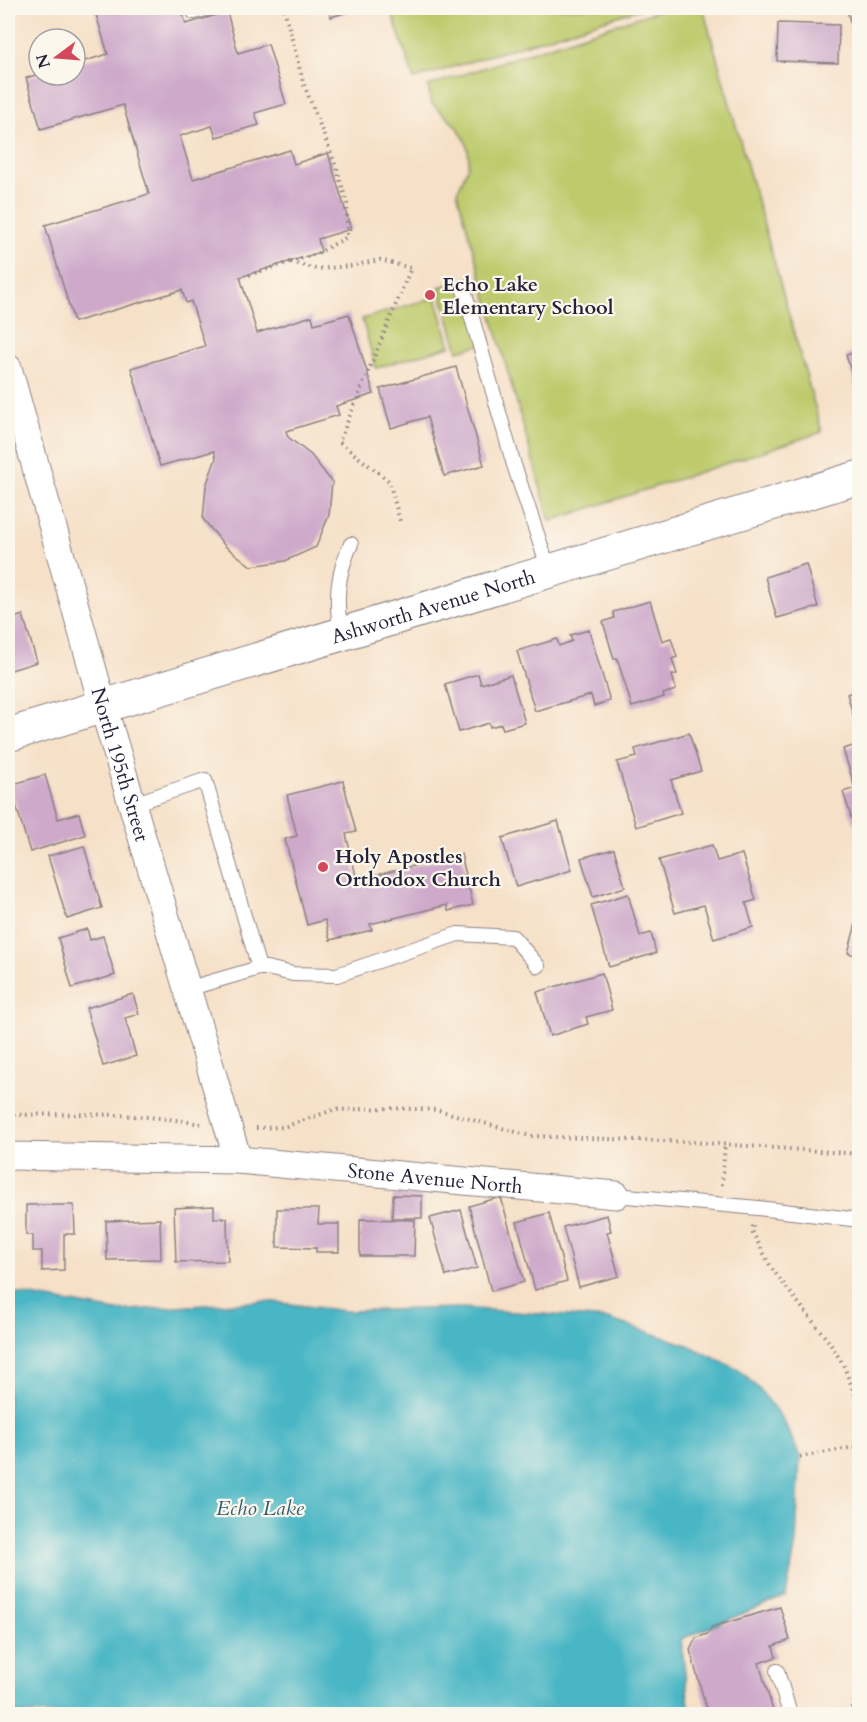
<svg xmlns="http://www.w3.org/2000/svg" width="867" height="1722" viewBox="0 0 867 1722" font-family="Cardo,serif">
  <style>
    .green { fill: #becb6d; stroke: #707654; stroke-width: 1.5 }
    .water { fill: #4ab6c5; stroke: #366c80; stroke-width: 1.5 }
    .building { fill: #cea9ca }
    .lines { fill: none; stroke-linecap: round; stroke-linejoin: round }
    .service-casing { stroke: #8c8181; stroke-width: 16 }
    .minor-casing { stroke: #8c8181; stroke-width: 29 }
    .tertiary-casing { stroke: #8c8181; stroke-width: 35 }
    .path { stroke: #8c8181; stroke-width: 4; stroke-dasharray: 1.5 4.5; stroke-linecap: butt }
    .service { stroke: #fff; stroke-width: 14 }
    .minor { stroke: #fff; stroke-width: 27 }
    .tertiary { stroke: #fff; stroke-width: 33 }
    .poi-dot { fill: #d1495b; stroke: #fbf7ec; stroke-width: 2 }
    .labels { text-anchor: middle; stroke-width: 4.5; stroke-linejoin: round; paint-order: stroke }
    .poi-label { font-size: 20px; font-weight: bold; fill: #22223b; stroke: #fbf7ec; text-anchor: start }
    .street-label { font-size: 20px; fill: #22223b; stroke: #fbf7ec }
    .water-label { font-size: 21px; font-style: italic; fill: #325d72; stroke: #fbf7ec }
  </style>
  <rect width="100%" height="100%" fill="#fbf7ec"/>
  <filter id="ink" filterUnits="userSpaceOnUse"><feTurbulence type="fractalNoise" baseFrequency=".0167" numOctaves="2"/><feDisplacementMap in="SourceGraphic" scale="12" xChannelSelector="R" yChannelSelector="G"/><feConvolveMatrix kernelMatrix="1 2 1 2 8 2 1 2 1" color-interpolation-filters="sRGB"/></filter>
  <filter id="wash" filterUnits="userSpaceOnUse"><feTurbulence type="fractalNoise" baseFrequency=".008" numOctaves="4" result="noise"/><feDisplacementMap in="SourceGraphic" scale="24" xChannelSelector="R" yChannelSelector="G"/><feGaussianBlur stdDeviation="1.35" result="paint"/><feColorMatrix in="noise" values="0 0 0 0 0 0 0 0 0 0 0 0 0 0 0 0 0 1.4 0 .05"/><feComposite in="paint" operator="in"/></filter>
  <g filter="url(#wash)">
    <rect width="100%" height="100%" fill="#f6e0c7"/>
    <g class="green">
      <polygon points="418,8 643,8 414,79 393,16"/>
      <path d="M666,8H703L822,432L550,521L457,192C460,184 466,174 468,165C473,137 450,119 431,103L428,86Z"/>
      <polygon points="471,278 490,342 458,351 439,287"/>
      <polygon points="436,297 450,346 376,368 362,319"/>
    </g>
    <polygon class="water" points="8,1292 117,1311 266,1301 345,1311 461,1308 608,1319 688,1345 739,1370 759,1389 784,1421 800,1457 796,1543 786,1596 681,1639 690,1714 8,1714"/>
    <g id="blocks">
      <g class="building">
        <polygon points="94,8 171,8 172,10 181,8 186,24 227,12 238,53 268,44 286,104 255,113 259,125 216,137 212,126 180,136 193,179 290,150 294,164 328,153 351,229 318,239 321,252 240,277 257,333 312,316 314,324 349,314 374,394 336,406 339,415 286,431 288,437 311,455 332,482 329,515 316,547 285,561 251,566 225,546 203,519 206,486 216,458 214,451 160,466 131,368 205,346 191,301 186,303 182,290 74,322 45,225 149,194 123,105 41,129 26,78 39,74 75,75 75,64 108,54"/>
        <polygon points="328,8 360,8 331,17"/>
        <polygon points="846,8 860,8 860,46 858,46"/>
        <polygon points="778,23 839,25 838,63 777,61"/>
        <polygon points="860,351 860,390 857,391 846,355"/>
        <polygon points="456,367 484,465 444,476 427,417 391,428 380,389"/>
        <polygon points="806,564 818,607 777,618 765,577"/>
        <polygon points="650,601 662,641 671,638 677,657 672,659 677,674 672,675 676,690 663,694 664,697 632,707 617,658 614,659 603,622 614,618 613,612"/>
        <polygon points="23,615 37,662 8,671 8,620"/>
        <polygon points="589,630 610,701 594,706 591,695 535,711 517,651 557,639 559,646 572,641 570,635"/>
        <polygon points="478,674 481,684 511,675 525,723 503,729 501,724 490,727 489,723 459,732 445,684"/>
        <polygon points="860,690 860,719 855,721 847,694"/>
        <polygon points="689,733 701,771 671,780 681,813 636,827 617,762 637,757 635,749"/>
        <polygon points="860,744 860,821 853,823 843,792 855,788 843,749"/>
        <polygon points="45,775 58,819 79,813 85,835 30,852 10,785"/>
        <polygon points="343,781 356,832 346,834 357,880 461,854 473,905 448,911 447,905 370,924 372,930 330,940 325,920 307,925 285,839 297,836 287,795"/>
        <polygon points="558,821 572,870 516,887 502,838"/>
        <polygon points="712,845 717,861 742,854 756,900 746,903 753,927 714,939 704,905 675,913 659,860"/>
        <polygon points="84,846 102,908 67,919 48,856"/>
        <polygon points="614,849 625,887 593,897 581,858"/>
        <polygon points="628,894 640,936 651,933 656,953 609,967 591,905"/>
        <polygon points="857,920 860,921 860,956 848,953"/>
        <polygon points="87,929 90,940 103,936 115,975 72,988 58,938"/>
        <polygon points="602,973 612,1010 586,1017 588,1024 550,1036 537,992"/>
        <polygon points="133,994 139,1014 125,1018 136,1056 103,1066 86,1008"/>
        <polygon points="393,1195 422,1196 422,1218 392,1218"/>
        <polygon points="501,1197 524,1282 491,1291 469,1206"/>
        <polygon points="26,1205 74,1205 75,1234 64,1234 64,1270 42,1271 42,1251 33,1251 33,1235 26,1235"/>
        <polygon points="214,1206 214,1218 227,1218 228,1261 176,1262 174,1208"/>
        <polygon points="277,1209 319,1209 318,1224 339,1224 339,1252 316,1252 316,1248 277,1247"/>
        <polygon points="461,1210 477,1268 446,1276 430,1218"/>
        <polygon points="549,1213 567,1281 535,1290 517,1222"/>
        <polygon points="607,1215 611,1231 607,1232 619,1276 579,1287 563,1227"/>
        <polygon points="160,1219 161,1259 107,1260 106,1221"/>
        <polygon points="360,1219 415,1220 414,1256 360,1256"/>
        <polygon points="780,1607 790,1640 773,1646 776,1657 759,1663 774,1714 708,1714 690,1650 696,1638 708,1634 712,1627"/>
      </g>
    </g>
  </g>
  <g filter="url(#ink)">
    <use href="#blocks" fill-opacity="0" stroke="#8c8181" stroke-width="1.5"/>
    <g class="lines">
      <g class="service-casing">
        <g id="service">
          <polyline points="194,12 209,8"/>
          <polyline points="464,290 514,465 549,570"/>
          <path d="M341,632C335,600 337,574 351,544"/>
          <polyline points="133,804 205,780 259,968 267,968 293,974 337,975 458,934 513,937 538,966"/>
          <polyline points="187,989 259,968"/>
          <polyline points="616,1195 758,1208 860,1220"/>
          <polyline points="777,1671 790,1714"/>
        </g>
      </g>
      <g class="minor-casing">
        <g id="minor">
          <path id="s1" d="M8,368L103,706L238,1160"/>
          <path id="s2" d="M8,1156L238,1160L616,1195"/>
        </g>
      </g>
      <g class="tertiary-casing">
        <g id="tertiary">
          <path id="s3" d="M8,735L860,477"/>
        </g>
      </g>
      <g class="path">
        <polyline points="291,262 317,269 350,266 380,260 411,268 339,442 389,481 401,525"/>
        <polyline points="249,275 316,254 347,237 347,204 337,169 303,82 284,8"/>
        <path d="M8,1115C73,1114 137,1112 201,1124"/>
        <polyline points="256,1128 284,1127 333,1110 389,1108 438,1110 530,1136 691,1142 860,1154"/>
        <polyline points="722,1185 725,1144"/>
        <polyline points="753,1226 752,1231 772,1269 829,1342 843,1364 860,1408"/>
        <polyline points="800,1457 860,1446"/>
        <polyline points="850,1714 860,1684"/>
      </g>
      <use href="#service" class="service"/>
      <use href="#minor" class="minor"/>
      <use href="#tertiary" class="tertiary"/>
    </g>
  </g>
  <g class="poi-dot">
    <circle cx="430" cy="295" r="6"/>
    <circle cx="323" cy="867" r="6"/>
  </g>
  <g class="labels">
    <g class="poi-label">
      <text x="442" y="291">Echo Lake<tspan x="442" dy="23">Elementary School</tspan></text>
      <text x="335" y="863">Holy Apostles<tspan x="335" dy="23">Orthodox Church</tspan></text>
    </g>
    <g class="street-label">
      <text dy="7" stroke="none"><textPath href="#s3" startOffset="444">Ashworth Avenue North</textPath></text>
      <text dy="7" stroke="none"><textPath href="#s1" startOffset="412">North 195th Street</textPath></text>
      <text dy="7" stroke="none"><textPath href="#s2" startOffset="428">Stone Avenue North</textPath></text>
    </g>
    <g class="water-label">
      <text x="260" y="1515">Echo Lake</text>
    </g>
  </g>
  <rect width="867" height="1722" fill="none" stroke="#fbf7ec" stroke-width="30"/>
  <g transform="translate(57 57) rotate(254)"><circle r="28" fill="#fbf7ec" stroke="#a4a2a5" stroke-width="1.5"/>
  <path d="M0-4.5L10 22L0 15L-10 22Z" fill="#d1495b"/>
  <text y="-9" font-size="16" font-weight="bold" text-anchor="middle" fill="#22223b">N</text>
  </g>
</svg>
